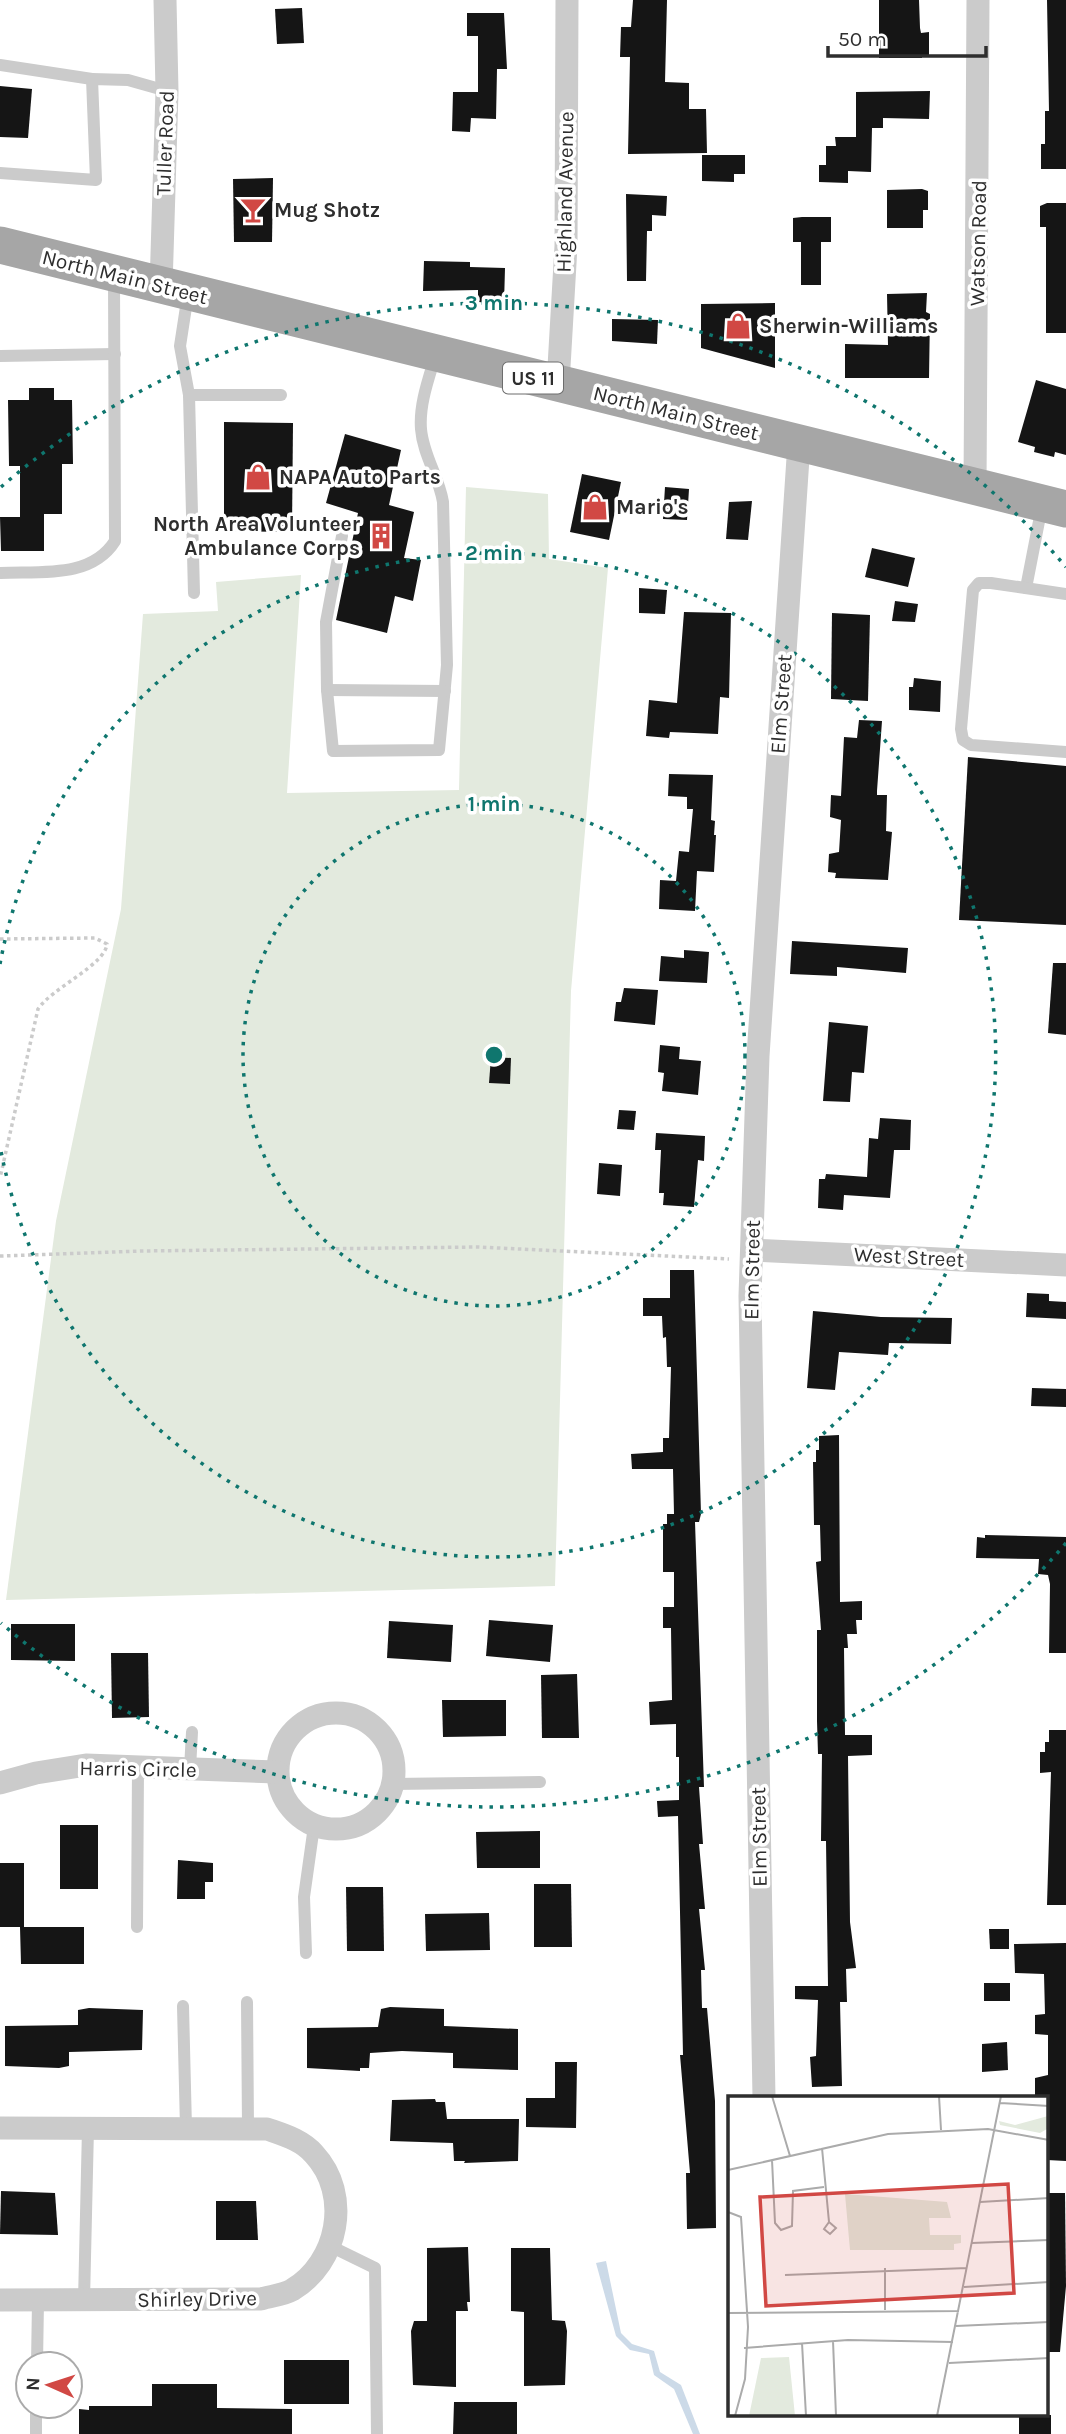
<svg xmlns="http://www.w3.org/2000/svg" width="1066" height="2434" viewBox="0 0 1066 2434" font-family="Karla,sans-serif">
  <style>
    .green { fill: #e3eade }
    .water { fill: #ccdae8 }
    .building { fill: #151515 }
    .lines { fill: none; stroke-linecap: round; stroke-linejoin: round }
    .path { stroke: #cbcbcb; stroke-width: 3.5; stroke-dasharray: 3.5 3.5; stroke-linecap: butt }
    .lane { stroke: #cbcbcb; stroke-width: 12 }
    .street { stroke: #cbcbcb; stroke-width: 23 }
    .primary { stroke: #a6a6a6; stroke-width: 37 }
    .ring { fill: none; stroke: #0f766e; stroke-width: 3.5; stroke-dasharray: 3.5 7 }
    .labels { text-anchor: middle; stroke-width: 7; stroke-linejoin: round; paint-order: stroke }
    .shield { fill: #fff; stroke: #6d6d6d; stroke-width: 2 }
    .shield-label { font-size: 19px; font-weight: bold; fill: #2e2e2e }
    .street-label { font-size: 21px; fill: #2e2e2e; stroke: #fff }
    .poi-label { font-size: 21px; font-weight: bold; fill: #2e2e2e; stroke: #fff; text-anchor: start }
    .inset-road { fill: none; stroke: #ababab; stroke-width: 2 }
    .view { fill: #d14844; fill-opacity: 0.15; stroke: #d14844; stroke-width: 3.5 }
    .inset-edge { fill: none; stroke: #2e2e2e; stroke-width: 3.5 }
    .centre { fill: #0f766e; stroke: #fff; stroke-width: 3.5 }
    .ring-label { font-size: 21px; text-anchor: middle; font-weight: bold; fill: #0f766e; stroke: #fff; stroke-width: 7; stroke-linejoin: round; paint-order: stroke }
  </style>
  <rect width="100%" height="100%" fill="#fff"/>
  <polygon class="green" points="466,487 548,494 549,559 608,568 571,991 555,1586 6,1600 56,1221 121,909 143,614 218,611 216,582 301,575 287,793 459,790"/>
  <polygon class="water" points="606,2261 621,2333 632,2344 654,2351 660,2372 681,2385 700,2434 693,2434 674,2389 654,2375 649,2354 630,2350 616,2336 596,2263"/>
  <g class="building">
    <polygon points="633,0 667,0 665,82 689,83 689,109 706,109 707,153 628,154 630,57 620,57 621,27 631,27"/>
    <polygon points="879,0 919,0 920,28 921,33 929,32 929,55 922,55 922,58 879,58"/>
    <polygon points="1047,0 1066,0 1066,169 1041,169 1041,144 1045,144 1045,111 1049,111"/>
    <polygon points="302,8 304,43 277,44 275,9"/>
    <polygon points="467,13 504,13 507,69 497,69 496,119 471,118 470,132 452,131 453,92 478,92 478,36 467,36"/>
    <polygon points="0,86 32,89 28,138 0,137"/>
    <polygon points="930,91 929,119 883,118 883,128 872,128 871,172 848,171 848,183 819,182 819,165 826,165 826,146 836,146 835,137 856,137 856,92"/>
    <polygon points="702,155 745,155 745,174 734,174 734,182 702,181"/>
    <polygon points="273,178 272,242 234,242 233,179"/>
    <polygon points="922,189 928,191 928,210 923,210 923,228 887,228 887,190"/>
    <polygon points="626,194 667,196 666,216 652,215 652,231 647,231 646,281 627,281"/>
    <polygon points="1047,203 1066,203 1066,333 1046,333 1046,227 1040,227 1040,206"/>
    <polygon points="802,217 831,217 831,242 821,242 821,285 801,285 801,242 793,242 793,218"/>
    <polygon points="424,261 470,262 470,267 505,268 504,304 478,302 478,290 423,291"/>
    <polygon points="927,293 926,312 930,314 929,378 845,378 845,344 888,345 887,294"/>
    <polygon points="775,303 775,368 701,348 701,304"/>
    <polygon points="612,319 658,320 657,344 612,341"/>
    <polygon points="1036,380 1066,389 1066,455 1055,452 1054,457 1034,452 1035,447 1018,442"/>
    <polygon points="29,388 54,388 54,400 72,400 73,464 62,464 62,514 44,514 44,551 1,551 0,517 20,517 20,466 9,466 8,400 29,400"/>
    <polygon points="224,422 293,423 292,532 224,531"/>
    <polygon points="345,434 401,450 389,505 414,512 404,558 421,560 413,601 395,596 387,633 336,620 358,513 326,503"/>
    <polygon points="582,474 621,482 609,540 570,532"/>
    <polygon points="665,487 689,489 687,520 663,519"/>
    <polygon points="752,501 748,540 726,539 729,502"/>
    <polygon points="872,548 915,558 908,587 865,577"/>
    <polygon points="639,588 667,590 665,614 639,613"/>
    <polygon points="895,601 918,604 915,622 892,621"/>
    <polygon points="684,612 731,613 729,698 720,697 718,734 670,732 669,738 646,736 649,700 677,703"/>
    <polygon points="832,613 870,615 868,701 831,699"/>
    <polygon points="914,678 941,681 940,712 909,710 909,687 913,687"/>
    <polygon points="859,720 882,721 877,791 877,795 887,795 886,831 892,832 888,880 835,878 836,873 828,872 829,854 839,852 841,820 830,817 831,795 841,796 844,737 857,738"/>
    <polygon points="968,757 1066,766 1066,925 959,920"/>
    <polygon points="669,774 713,775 711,820 715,821 714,835 716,835 714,872 697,871 695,911 659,909 660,880 676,881 679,851 689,852 693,809 687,809 687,797 668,796"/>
    <polygon points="792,941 908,948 906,973 837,967 837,976 790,974"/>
    <polygon points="684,950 709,952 707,983 659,981 661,956 684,958"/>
    <polygon points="1053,963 1066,963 1066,1035 1048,1033"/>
    <polygon points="624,988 658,990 655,1025 614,1021 616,1002 621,1002"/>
    <polygon points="829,1022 868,1026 864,1073 852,1072 850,1102 823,1101"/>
    <polygon points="660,1045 680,1047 679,1059 701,1061 698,1095 662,1091 664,1073 658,1072"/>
    <polygon points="491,1057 511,1058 510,1084 489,1083"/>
    <polygon points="619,1110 636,1111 634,1130 617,1129"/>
    <polygon points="880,1118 911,1120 910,1150 894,1150 890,1198 844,1195 843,1210 818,1208 819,1179 825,1179 826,1174 867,1177 869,1138 878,1139"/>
    <polygon points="656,1133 705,1136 704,1161 698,1160 694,1207 663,1205 664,1193 659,1193 661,1150 655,1150"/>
    <polygon points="599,1163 622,1165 620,1196 597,1194"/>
    <polygon points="670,1270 694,1270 701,1514 699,1522 695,1522 704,1787 699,1787 703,1844 699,1844 705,1909 699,1909 705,1970 701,1970 702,2008 707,2008 715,2101 716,2228 687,2229 686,2173 690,2173 680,2055 683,2055 678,1816 658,1817 657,1801 679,1800 679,1757 676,1757 676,1724 650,1725 649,1702 672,1700 671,1628 663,1628 663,1607 674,1607 674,1572 663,1572 663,1524 667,1524 667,1514 674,1514 673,1469 632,1469 631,1454 663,1452 663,1438 669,1438 671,1367 667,1367 666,1337 663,1338 662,1316 643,1316 643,1298 670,1298"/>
    <polygon points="1027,1293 1049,1294 1049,1301 1066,1302 1066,1319 1026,1317"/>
    <polygon points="813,1311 881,1317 952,1318 951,1344 889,1343 888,1355 839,1352 835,1390 807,1388"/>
    <polygon points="1032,1388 1066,1389 1066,1407 1031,1406"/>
    <polygon points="839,1435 840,1602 862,1601 862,1620 856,1620 857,1634 847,1634 848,1648 844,1648 845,1735 872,1735 872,1755 848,1756 850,1922 856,1968 846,1969 847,2002 840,2002 842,2086 812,2087 810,2057 816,2056 818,2000 795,1999 795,1986 828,1986 826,1841 821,1841 822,1754 818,1754 817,1721 817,1630 821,1630 816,1562 821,1561 820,1525 814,1525 813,1462 816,1462 816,1450 819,1450 819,1436"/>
    <polygon points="985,1535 1066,1537 1066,1653 1049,1653 1050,1584 1048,1575 1038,1574 1039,1559 976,1558 977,1537 985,1538"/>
    <polygon points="489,1620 553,1625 550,1662 486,1656"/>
    <polygon points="389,1621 453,1625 451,1662 387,1658"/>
    <polygon points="11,1624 75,1624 75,1661 11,1660"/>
    <polygon points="111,1653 148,1653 149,1717 112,1718"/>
    <polygon points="577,1674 579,1738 542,1738 541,1675"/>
    <polygon points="442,1700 506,1700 506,1736 443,1737"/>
    <polygon points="1049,1730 1066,1730 1066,1905 1047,1905 1051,1772 1040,1773 1040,1752 1045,1752 1045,1742 1049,1742"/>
    <rect x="60" y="1825" width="38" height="64"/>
    <polygon points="540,1831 540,1868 477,1868 476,1832"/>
    <polygon points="178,1860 213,1863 213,1882 205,1882 205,1899 177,1899"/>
    <polygon points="0,1863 24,1863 24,1927 84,1927 84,1964 21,1964 20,1927 0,1927"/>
    <polygon points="534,1884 571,1884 572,1947 534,1947"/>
    <polygon points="346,1887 383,1887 384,1951 347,1951"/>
    <polygon points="489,1913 490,1950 426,1951 425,1914"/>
    <polygon points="989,1929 1009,1929 1009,1949 990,1949"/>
    <polygon points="1066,1943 1066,2161 1047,2160 1047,2098 1035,2098 1035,2078 1048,2075 1048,2035 1035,2034 1035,2015 1045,2014 1044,1974 1015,1973 1014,1944"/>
    <rect x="984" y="1983" width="26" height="18"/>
    <polygon points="390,2007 444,2009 444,2026 518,2029 518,2070 453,2068 453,2053 402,2051 370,2053 369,2068 360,2068 360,2071 307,2068 307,2028 378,2027 381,2009"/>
    <polygon points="89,2008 143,2010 142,2050 69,2052 69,2066 59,2068 5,2066 5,2026 78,2025 78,2010"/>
    <polygon points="1007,2042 1008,2070 982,2072 982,2044"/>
    <polygon points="555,2062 577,2062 576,2128 526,2127 526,2098 555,2098"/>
    <polygon points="435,2099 436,2102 445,2102 447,2119 519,2119 518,2161 464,2163 465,2161 454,2161 453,2143 390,2141 392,2100"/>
    <polygon points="1,2191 55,2193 58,2235 0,2234"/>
    <polygon points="1047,2193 1065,2193 1066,2286 1060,2352 1047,2352"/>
    <polygon points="216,2201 256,2201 258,2240 216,2240"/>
    <polygon points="468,2247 470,2302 467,2302 468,2311 456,2311 456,2387 413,2385 411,2331 414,2321 427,2321 427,2248"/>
    <polygon points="511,2248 550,2248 552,2320 565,2321 567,2331 565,2385 524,2386 524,2312 511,2311"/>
    <rect x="284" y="2360" width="65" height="44"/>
    <polygon points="152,2384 217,2384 217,2408 292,2409 292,2434 79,2434 79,2409 89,2410 89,2406 152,2406"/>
    <polygon points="454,2402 517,2402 517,2434 453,2434"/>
    <rect x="1019" y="2415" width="32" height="19"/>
  </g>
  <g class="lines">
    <g class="path">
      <path d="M0,939L95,938L107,944C105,965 52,988 38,1009L0,1178"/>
      <polyline points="0,1256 142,1251 478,1247 729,1259"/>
    </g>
    <g class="lane">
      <polyline points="0,65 92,79"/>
      <polyline points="0,173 96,180 92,79 128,80 167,91"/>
      <polyline points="188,294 180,346 189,395 194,593"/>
      <polyline points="0,356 115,354"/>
      <polyline points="189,395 281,395"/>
      <path d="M342,536L326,622L327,690L333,751L439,750L447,665L443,502C439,477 423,455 421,429C419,404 429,378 436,354"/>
      <path d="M0,573C40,571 91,579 115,541L114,279"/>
      <polyline points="1026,588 1042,506"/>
      <polyline points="1066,594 991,583 979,583 973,590 961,729 963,740 971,745 1066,752"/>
      <polyline points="327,690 445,691"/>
      <polyline points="190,1769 192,1732"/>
      <polyline points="392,1784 540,1782"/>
      <polyline points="137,1927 138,1767"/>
      <polyline points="306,1953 304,1897 314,1826"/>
      <polyline points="247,2002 248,2128"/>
      <polyline points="183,2006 186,2128"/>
      <polyline points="330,2246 375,2268 377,2434"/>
      <polyline points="84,2301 88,2128"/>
      <polyline points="37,2364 38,2301"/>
      <polyline points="36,2434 36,2406"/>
    </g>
    <g class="street">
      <polyline points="161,287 167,91 165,0"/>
      <polyline points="558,384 566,246 567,0"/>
      <polyline points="975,487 978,0"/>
      <polyline points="752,1250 1066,1265"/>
      <circle cx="336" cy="1771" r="58"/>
      <polyline points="0,1783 36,1773 86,1765 277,1772"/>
      <polyline points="764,2098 750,1296 758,1056 799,443"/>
      <path d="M0,2128L267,2129C284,2135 302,2140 314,2154C352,2195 338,2263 292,2290C283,2295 271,2296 261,2299L0,2300"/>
    </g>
    <polyline class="primary" points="0,245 1066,509"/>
  </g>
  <g class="ring">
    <circle cx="494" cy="1055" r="251"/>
    <path d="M0 964A502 502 0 1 1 0 1146"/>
    <path d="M1066 1543A752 752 0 0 1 1 1623M1 487A752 752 0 0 1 1066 567"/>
  </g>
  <defs>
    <g id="bar-bare" transform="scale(2.1)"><path d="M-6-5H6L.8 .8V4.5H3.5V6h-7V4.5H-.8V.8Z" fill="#d14844" stroke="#fff" stroke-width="2.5" paint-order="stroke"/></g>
    <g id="shop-bare" transform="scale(2.1)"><path d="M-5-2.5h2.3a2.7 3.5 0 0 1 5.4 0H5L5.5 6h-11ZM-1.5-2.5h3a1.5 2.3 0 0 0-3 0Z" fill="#d14844" stroke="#fff" stroke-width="2.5" paint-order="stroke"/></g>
    <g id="building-bare" transform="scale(2.1)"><path d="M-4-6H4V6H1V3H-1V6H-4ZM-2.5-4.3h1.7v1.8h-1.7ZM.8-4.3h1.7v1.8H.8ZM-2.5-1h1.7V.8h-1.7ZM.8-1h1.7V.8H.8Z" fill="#d14844" stroke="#fff" stroke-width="2.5" paint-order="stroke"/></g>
  </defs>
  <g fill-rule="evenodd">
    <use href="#bar-bare" x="253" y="210"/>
    <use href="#shop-bare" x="738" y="326"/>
    <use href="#shop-bare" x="258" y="477"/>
    <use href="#shop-bare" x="595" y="507"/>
    <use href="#building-bare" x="381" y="536"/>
  </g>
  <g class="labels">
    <rect class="shield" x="503" y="362.5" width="60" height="31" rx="5"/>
    <g class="shield-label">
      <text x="533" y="385">US 11</text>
    </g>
    <g class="street-label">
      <text transform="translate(165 143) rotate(-88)" y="7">Tuller Road</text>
      <text transform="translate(565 192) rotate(-89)" y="7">Highland Avenue</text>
      <text transform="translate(978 243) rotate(-89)" y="7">Watson Road</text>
      <text transform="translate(125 277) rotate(14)" y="7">North Main Street</text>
      <text transform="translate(676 413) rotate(14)" y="7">North Main Street</text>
      <text transform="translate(781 704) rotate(-86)" y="7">Elm Street</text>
      <text transform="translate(909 1257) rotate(3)" y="7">West Street</text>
      <text transform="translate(752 1270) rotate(-89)" y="7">Elm Street</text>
      <text transform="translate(138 1769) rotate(1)" y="7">Harris Circle</text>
      <text transform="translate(759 1837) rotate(-91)" y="7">Elm Street</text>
      <text transform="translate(197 2299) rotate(-1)" y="7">Shirley Drive</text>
    </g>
    <g class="poi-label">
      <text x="274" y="217">Mug Shotz</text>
      <text x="759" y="333">Sherwin-Williams</text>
      <text x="279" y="484">NAPA Auto Parts</text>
      <text x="616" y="514">Mario's</text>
      <text x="360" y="531" text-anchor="end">North Area Volunteer<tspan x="360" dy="24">Ambulance Corps</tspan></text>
    </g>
  </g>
  <g transform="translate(728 2096)">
    <rect width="320" height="320" fill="#fff"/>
    <path d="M320,20L319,33L312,37L272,29L271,25L287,29ZM117,98L219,106L223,122H201L202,139H233V147L226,148V154H122ZM61,261L67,320H21L33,262Z" fill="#e3eade"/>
    <path class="inset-road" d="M44,0L62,60M211,0L213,34M272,7L321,10M94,52L101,126L96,133L102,138L108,132L101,126M44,64L47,127L53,134L64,130L65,95L96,91M0,74L160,38L260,33L321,44M252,106L321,102M0,116L13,121L20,231L17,283L7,320M244,147L321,144M157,172V214M57,179L239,172M236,191L321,186M0,217L231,215M228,230L321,226M105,245L108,320M74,247L78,320M16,252L120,244L225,246M221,267L321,262M209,320L273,0"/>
    <path class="view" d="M280,88L286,197L38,210L32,101Z"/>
    <rect width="320" height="320" class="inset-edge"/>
  </g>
  <circle cx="494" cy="1055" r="10" class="centre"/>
  <g class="ring-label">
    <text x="494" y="310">3 min</text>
    <text x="494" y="560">2 min</text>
    <text x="494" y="811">1 min</text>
  </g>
  <g transform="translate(49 2385) rotate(273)"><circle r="33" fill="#ffffff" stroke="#ababab" stroke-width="2"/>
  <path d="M0-5L12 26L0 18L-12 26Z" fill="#d14844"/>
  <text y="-10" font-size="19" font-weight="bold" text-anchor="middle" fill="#2e2e2e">N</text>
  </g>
  <path d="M828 46v10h158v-10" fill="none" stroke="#2e2e2e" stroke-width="3.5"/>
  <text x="838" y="46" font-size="21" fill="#2e2e2e" stroke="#ffffff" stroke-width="5" paint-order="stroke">50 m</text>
</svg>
